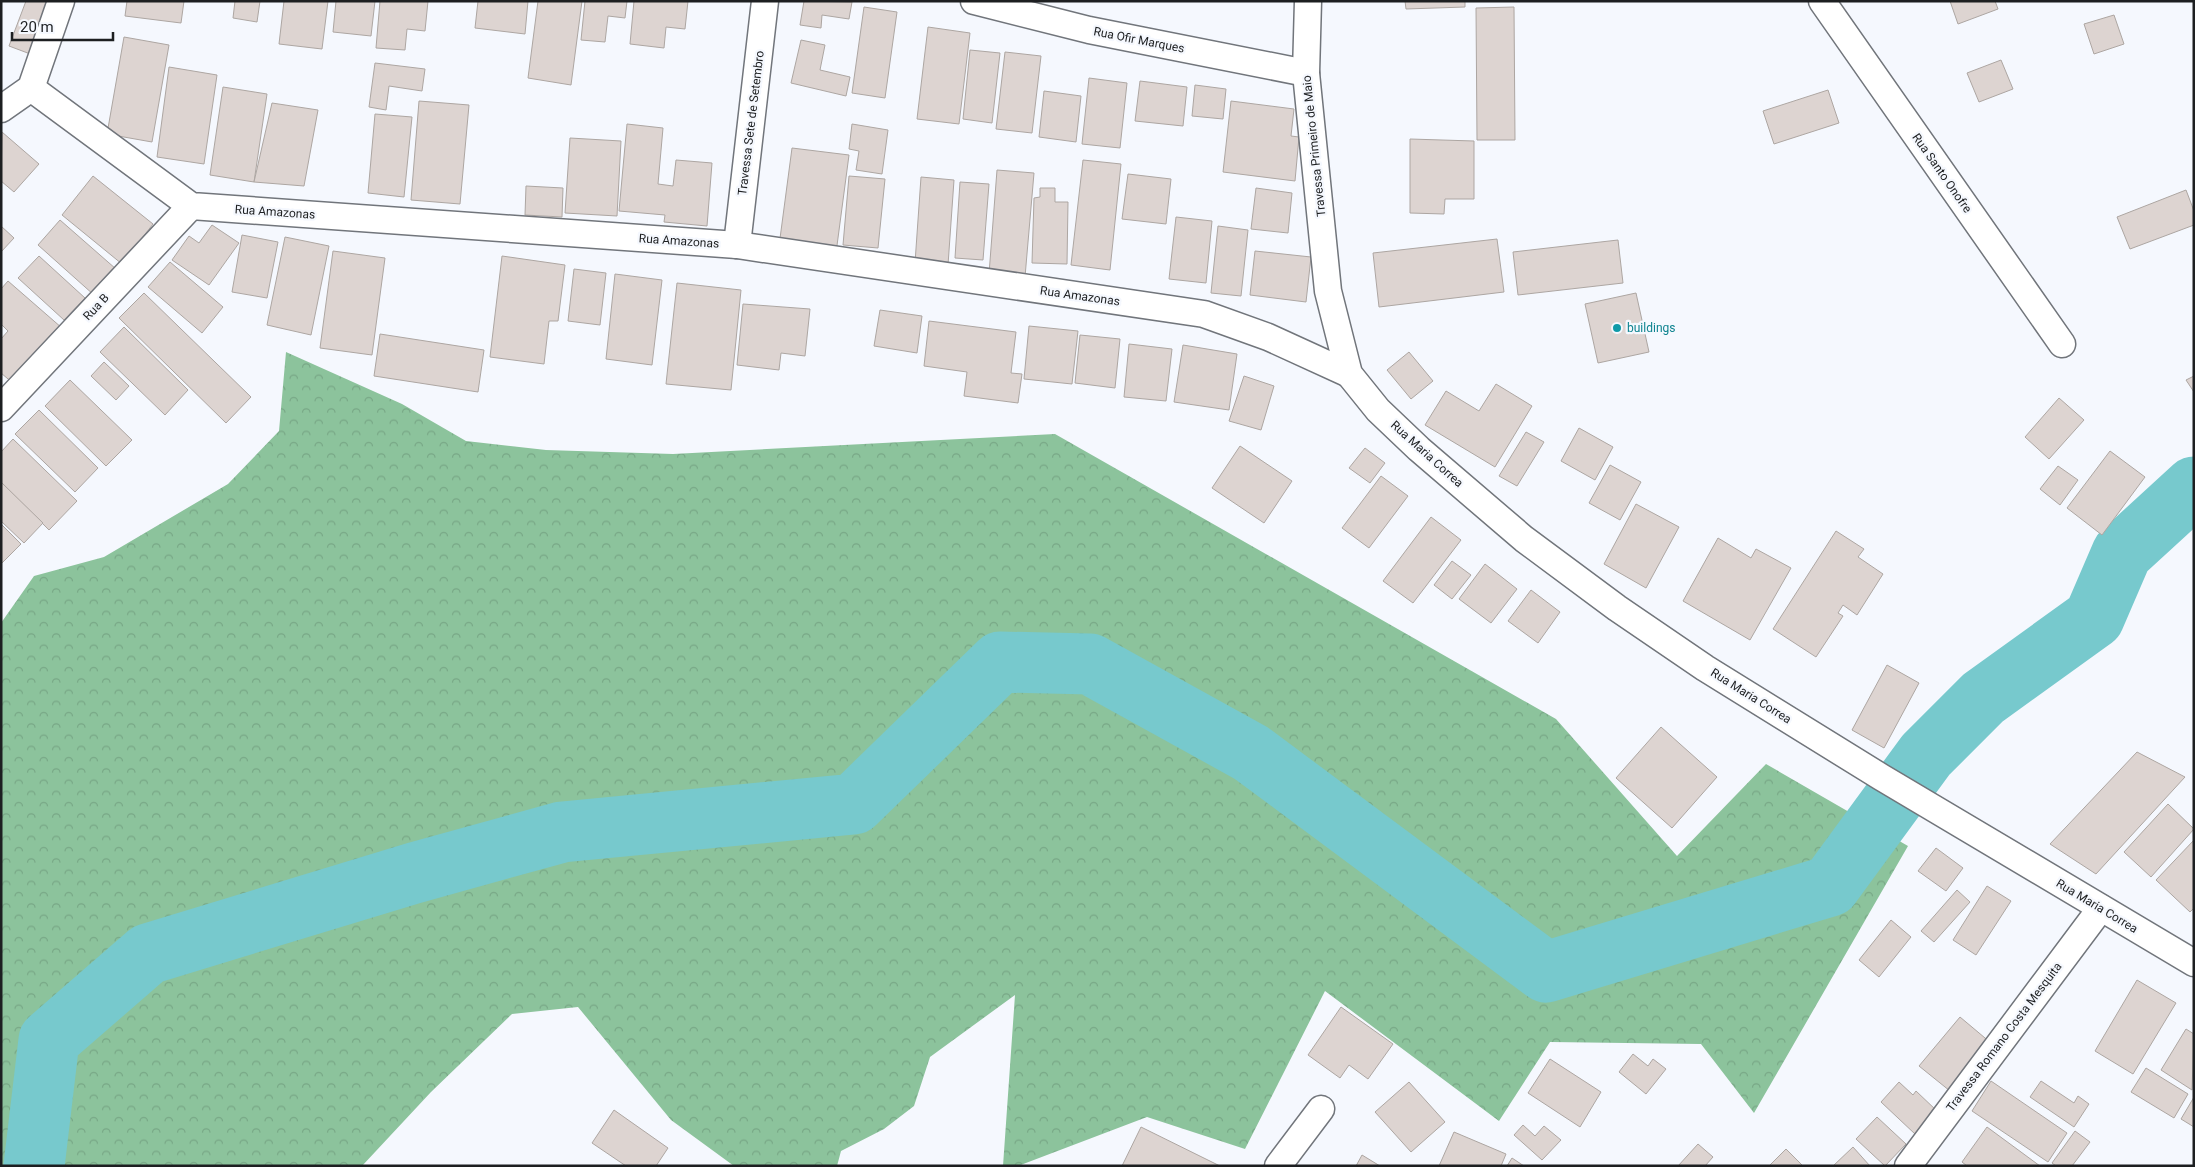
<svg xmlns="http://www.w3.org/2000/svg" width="2195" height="1167" viewBox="0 0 2195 1167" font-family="Roboto,sans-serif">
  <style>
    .forest { fill: url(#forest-crowns) }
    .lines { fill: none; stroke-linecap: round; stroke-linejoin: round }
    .river { stroke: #77c9cd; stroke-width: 61 }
    .building { fill: #ddd4d1; stroke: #ada6a2 }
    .street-casing { stroke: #71757b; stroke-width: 29 }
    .street { stroke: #fff; stroke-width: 26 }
    .culture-dot { fill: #0f9aa8; stroke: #f5f8fe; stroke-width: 2 }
    .labels { text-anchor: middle; stroke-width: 4.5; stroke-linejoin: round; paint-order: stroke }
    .street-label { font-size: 12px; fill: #1d1f21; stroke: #f5f8fe }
    .culture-label { font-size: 12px; fill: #0d838f; stroke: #f5f8fe; text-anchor: start }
  </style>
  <defs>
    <pattern id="forest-crowns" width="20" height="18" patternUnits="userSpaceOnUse" patternTransform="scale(1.25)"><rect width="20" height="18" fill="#8cc39c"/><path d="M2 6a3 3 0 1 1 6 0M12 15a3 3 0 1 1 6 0" fill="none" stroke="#78a786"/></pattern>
  </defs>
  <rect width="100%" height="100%" fill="#f5f8fe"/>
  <polygon class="forest" points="286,352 402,404 466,441 546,450 673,454 1055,434 1556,719 1677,856 1766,764 1908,846 1754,1113 1701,1044 1550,1042 1499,1121 1325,991 1245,1149 1147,1117 1018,1166 1003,1166 1015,995 930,1057 914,1106 884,1129 841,1151 837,1166 734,1166 671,1120 578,1007 512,1014 431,1092 362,1166 1,1166 1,623 34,576 104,557 228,484 279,431"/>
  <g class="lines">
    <polyline class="river" points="34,1166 49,1040 148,954 414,873 562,832 854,804 1000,662 1090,664 1251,753 1546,972 1830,886 1926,755 1983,698 2094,618 2122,553 2194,487"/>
  </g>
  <g class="building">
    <polygon points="26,1 53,1 33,55 9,46"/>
    <polygon points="127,1 184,1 181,23 125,16"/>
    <polygon points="235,1 260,1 257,22 233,18"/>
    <polygon points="284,1 328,1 322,49 279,44"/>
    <polygon points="336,1 375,1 371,36 333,32"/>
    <polygon points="380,1 428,1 425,31 407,29 405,50 376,48"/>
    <polygon points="478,1 528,1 525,34 475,28"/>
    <polygon points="538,1 582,1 571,85 528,78"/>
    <polygon points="585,1 627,1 625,18 608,16 605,42 581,40"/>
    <polygon points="634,1 688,1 685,29 666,27 664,48 630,44"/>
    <polygon points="804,1 852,2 849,19 822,15 821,28 800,25"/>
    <polygon points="1405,1 1465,1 1465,7 1406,9"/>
    <polygon points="1950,1 1995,1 1998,9 1958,24"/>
    <polygon points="864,7 897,12 885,98 852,93"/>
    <polygon points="1514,7 1515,140 1477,140 1476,8"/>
    <polygon points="2114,15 2124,44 2094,54 2084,24"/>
    <polygon points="928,27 970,33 959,124 917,119"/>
    <polygon points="124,37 169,45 152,142 107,134"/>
    <polygon points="801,40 825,45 820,70 850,77 846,96 791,83"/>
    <polygon points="970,50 1000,53 992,123 963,119"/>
    <polygon points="1005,52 1041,56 1032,133 996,129"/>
    <polygon points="2001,60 2013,89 1979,102 1967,73"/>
    <polygon points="375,63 425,69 422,91 389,86 386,110 369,107"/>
    <polygon points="169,67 217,75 204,164 157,157"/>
    <polygon points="1089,78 1127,83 1120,148 1082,144"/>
    <polygon points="1140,81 1187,87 1183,126 1135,121"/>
    <polygon points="1195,85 1226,89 1223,119 1192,116"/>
    <polygon points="223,87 267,94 254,182 210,175"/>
    <polygon points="1828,90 1839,123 1774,144 1763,111"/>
    <polygon points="1044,91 1081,96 1076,142 1039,137"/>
    <polygon points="419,101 469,105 460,204 411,200"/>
    <polygon points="1231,101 1294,109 1291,136 1299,137 1295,181 1223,172"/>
    <polygon points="272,103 318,110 304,186 254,182"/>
    <polygon points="375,114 412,117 404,197 368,193"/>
    <polygon points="627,124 663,128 658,184 673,186 676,160 712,163 707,226 664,222 665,215 619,211"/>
    <polygon points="852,124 888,130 882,174 856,170 859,151 849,149"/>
    <polygon points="2,132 39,164 14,192 1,181"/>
    <polygon points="570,138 621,141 617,216 565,213"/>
    <polygon points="1410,139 1474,141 1474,199 1445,199 1444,214 1410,213"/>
    <polygon points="792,148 849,155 836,253 779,246"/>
    <polygon points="1083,160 1121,164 1110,270 1071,265"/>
    <polygon points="997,170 1034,173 1025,277 989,274"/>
    <polygon points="1128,174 1171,179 1166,224 1122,219"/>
    <polygon points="93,176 153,224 122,264 62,215"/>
    <polygon points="849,176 885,179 878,248 843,245"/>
    <polygon points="921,177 954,180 948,265 915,263"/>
    <polygon points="960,182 989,184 983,260 955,258"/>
    <polygon points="526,186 563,188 562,217 525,215"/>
    <polygon points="1040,188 1055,188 1055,202 1068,202 1067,264 1032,263 1034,198 1040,197"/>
    <polygon points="1256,188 1292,193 1288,233 1251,229"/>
    <polygon points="2186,190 2194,211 2194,225 2130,249 2117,217"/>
    <polygon points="1176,217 1212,221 1206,283 1169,279"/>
    <polygon points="60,220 116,269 94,295 38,245"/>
    <polygon points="212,225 239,243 209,285 172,260 189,236 199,243"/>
    <polygon points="1,226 14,238 1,252"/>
    <polygon points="1218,226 1248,230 1241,296 1211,293"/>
    <polygon points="242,235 278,242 267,298 232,292"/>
    <polygon points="285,237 329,246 311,335 267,325"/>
    <polygon points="1497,239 1504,292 1379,307 1373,253"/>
    <polygon points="1618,240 1623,283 1518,295 1513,252"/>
    <polygon points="333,251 385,258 372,355 320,348"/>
    <polygon points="1255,251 1311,257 1306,302 1250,295"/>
    <polygon points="39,256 85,298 64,320 18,278"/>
    <polygon points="502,256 565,265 558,321 549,321 544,364 490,357"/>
    <polygon points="170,262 223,307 202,333 148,287"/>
    <polygon points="574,269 606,273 600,325 568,321"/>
    <polygon points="615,274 662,280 652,365 606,359"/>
    <polygon points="8,281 62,328 14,384 1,373 1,339 8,331 1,324 1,289"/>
    <polygon points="677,283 741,290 731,390 666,384"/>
    <polygon points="144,293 251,397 226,423 119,318"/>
    <polygon points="1636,293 1649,352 1598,363 1585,304"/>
    <polygon points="743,304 810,309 805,356 781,353 779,370 737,365"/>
    <polygon points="880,310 922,316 917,353 874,346"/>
    <polygon points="929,321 1016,332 1011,373 1022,374 1018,403 964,396 967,372 924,366"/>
    <polygon points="1029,326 1078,331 1072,384 1024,379"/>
    <polygon points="124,327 188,390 165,415 100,352"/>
    <polygon points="380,334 484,350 478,392 374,376"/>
    <polygon points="1080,335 1120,339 1115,388 1075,383"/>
    <polygon points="1129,344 1172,349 1166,401 1124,397"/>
    <polygon points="1183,345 1237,354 1229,410 1174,402"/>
    <polygon points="1409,352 1433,381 1411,399 1387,370"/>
    <polygon points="104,362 129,386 116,400 91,376"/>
    <polygon points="1244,376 1274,386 1261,430 1229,421"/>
    <polygon points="2194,376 2194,392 2186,380"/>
    <polygon points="70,380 132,440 106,466 45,406"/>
    <polygon points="1496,384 1532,406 1495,467 1425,425 1446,391 1479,411"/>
    <polygon points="2059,398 2084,420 2049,459 2025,437"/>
    <polygon points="39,410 98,468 75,492 15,434"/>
    <polygon points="1579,428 1613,447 1595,480 1561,461"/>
    <polygon points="1526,432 1544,442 1517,486 1499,476"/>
    <polygon points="13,439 77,501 49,530 1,482 1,452"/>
    <polygon points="1240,446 1292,481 1264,523 1212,488"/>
    <polygon points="1365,448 1385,463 1370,483 1349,468"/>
    <polygon points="2110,451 2145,477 2102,535 2067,508"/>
    <polygon points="1610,465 1641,482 1620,520 1589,503"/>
    <polygon points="2058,466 2078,480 2060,505 2040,489"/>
    <polygon points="1381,476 1408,496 1369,548 1342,528"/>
    <polygon points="1,482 43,523 24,543 1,521"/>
    <polygon points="1636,504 1679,527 1646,588 1604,564"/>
    <polygon points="1431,517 1461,540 1413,603 1383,581"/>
    <polygon points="1,524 21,544 1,564"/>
    <polygon points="1836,531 1864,549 1858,557 1883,574 1857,615 1843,605 1838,613 1843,616 1816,657 1773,629"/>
    <polygon points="1718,538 1751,558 1756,549 1791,568 1750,640 1683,601"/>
    <polygon points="1452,561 1471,575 1452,599 1434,585"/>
    <polygon points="1485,564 1517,589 1491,623 1459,599"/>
    <polygon points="1531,590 1560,612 1538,643 1508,621"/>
    <polygon points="1887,665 1919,683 1884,748 1852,730"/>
    <polygon points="1661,727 1717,777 1672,828 1616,778"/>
    <polygon points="2137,752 2185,777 2096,874 2050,844"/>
    <polygon points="2168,804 2194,829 2151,877 2124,852"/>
    <polygon points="2194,840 2194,908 2190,912 2156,880"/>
    <polygon points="1936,848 1963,868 1946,891 1918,871"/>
    <polygon points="1987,886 2011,901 1976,955 1953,940"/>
    <polygon points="1957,890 1970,902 1934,942 1921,931"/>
    <polygon points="1891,920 1911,937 1879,977 1859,960"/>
    <polygon points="2137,980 2176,1003 2133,1074 2095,1051"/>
    <polygon points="1341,1007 1393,1044 1368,1079 1349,1065 1340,1078 1308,1055"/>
    <polygon points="1960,1017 1991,1043 1950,1091 1919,1066"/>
    <polygon points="2186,1029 2194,1034 2192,1090 2161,1070"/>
    <polygon points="1633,1054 1648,1066 1653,1059 1666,1069 1646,1094 1619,1072"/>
    <polygon points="1550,1059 1601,1092 1580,1127 1528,1093"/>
    <polygon points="2146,1068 2188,1094 2174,1118 2131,1092"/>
    <polygon points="1991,1081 2067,1133 2048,1162 1972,1111"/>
    <polygon points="2041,1081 2074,1103 2078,1096 2089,1104 2074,1127 2030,1097"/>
    <polygon points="1409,1082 1445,1122 1411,1152 1375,1112"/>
    <polygon points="1899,1082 1913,1095 1916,1091 1937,1111 1915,1134 1881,1102"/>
    <polygon points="2194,1097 2194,1127 2181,1119"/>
    <polygon points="614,1110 668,1148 656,1166 626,1166 592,1143"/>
    <polygon points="1877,1117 1906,1144 1885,1166 1856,1139"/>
    <polygon points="1523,1125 1535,1136 1544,1126 1561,1140 1542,1160 1514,1135"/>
    <polygon points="1141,1127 1220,1166 1122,1166"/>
    <polygon points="1987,1127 2040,1166 1967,1166 1962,1162"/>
    <polygon points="2075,1131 2090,1142 2072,1166 2056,1166 2052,1163"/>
    <polygon points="1454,1132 1506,1154 1501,1166 1439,1166"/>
    <polygon points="1698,1144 1713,1157 1705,1166 1678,1166"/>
    <polygon points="1853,1147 1870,1166 1833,1166"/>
    <polygon points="1786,1149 1803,1166 1769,1166"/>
    <polygon points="1362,1155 1380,1166 1356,1166"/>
    <polygon points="1512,1158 1524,1166 1507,1166"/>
  </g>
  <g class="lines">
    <g class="street-casing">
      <g id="street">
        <polyline points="974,1 1089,30 1306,73"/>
        <polyline points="1308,1 1306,73 1328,291 1349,374 1378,410 1419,449 1524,539 1617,608 1705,668 1881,777 2194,963"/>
        <polyline points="1822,1 2062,344"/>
        <polyline points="31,88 191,206 737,245 1204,314 1268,337 1349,374"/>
        <polyline points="1,109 31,88 61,1"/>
        <polyline points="737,245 765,1"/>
        <polyline points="1,408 191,206"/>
        <polyline points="1278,1166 1321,1109"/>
        <polyline points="1908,1166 2101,908"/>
      </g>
    </g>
    <use href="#street" class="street"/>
  </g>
  <circle class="culture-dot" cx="1617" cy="328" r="5"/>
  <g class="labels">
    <g class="street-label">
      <text transform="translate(1139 40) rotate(11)" y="4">Rua Ofir Marques</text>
      <text transform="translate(751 123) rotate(-83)" y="4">Travessa Sete de Setembro</text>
      <text transform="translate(1314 146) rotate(-96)" y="4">Travessa Primeiro de Maio</text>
      <text transform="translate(1942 173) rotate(55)" y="4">Rua Santo Onofre</text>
      <text transform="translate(275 212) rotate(4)" y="4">Rua Amazonas</text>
      <text transform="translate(679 241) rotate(4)" y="4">Rua Amazonas</text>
      <text transform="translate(1080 296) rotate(8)" y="4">Rua Amazonas</text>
      <text transform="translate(96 307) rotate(-47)" y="4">Rua B</text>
      <text transform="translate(1427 454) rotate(42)" y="4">Rua Maria Correa</text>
      <text transform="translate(1751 696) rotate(32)" y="4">Rua Maria Correa</text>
      <text transform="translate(2097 906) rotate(31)" y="4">Rua Maria Correa</text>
      <text transform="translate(2004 1037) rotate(-53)" y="4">Travessa Romano Costa Mesquita</text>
    </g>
    <g class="culture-label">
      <text x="1627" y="332">buildings</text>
    </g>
  </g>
  <rect width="2195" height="1167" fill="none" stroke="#1d1f21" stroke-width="5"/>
  <path d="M12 32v8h101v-8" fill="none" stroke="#1d1f21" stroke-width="2.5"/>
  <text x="20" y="32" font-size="15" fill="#1d1f21" stroke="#f5f8fe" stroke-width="4" paint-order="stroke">20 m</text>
</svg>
